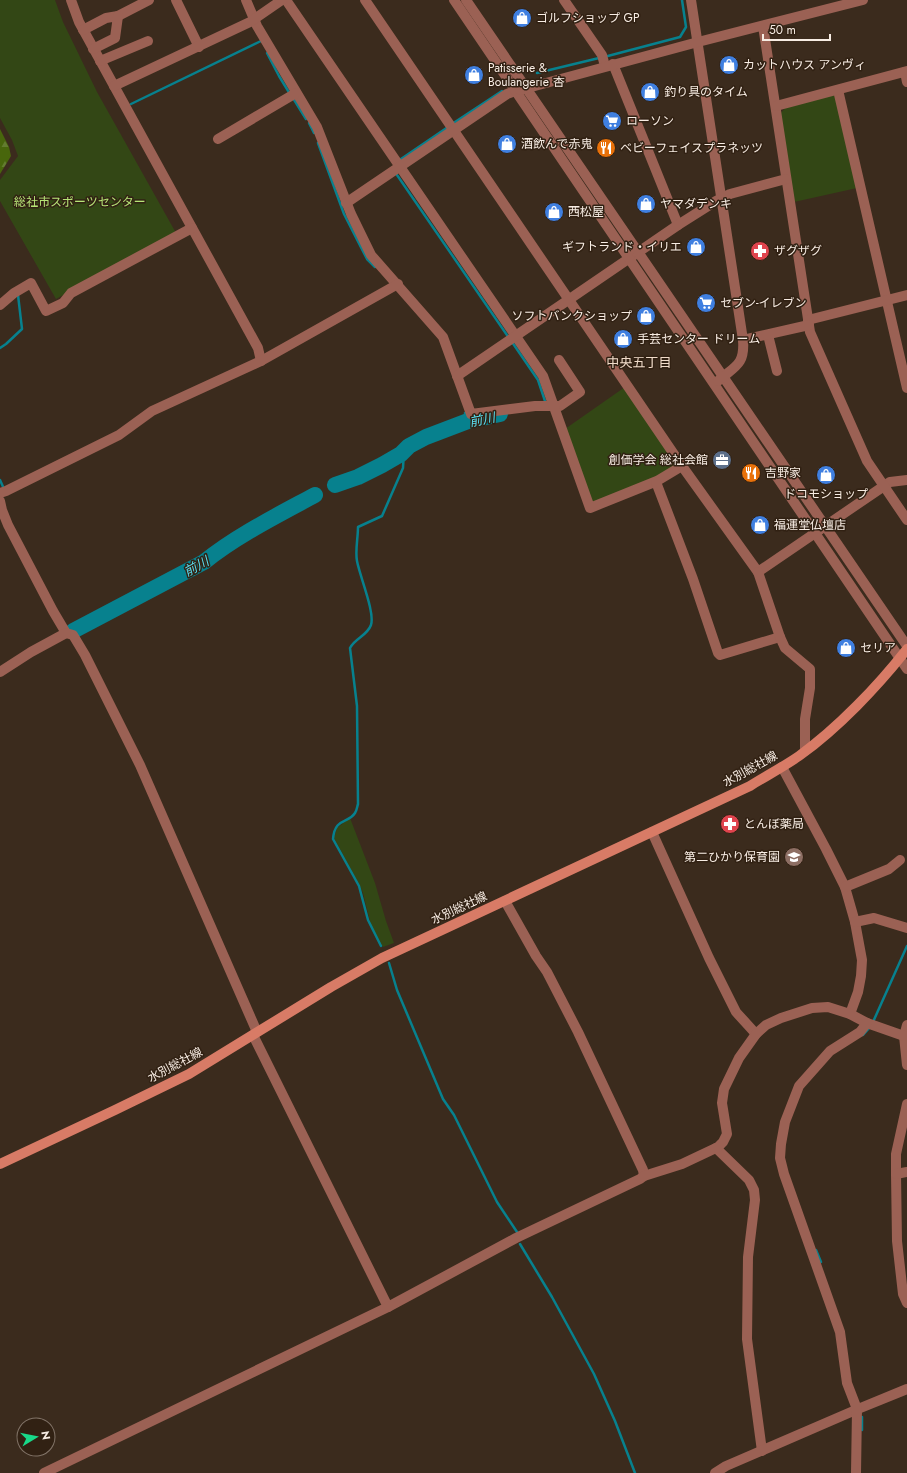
<svg xmlns="http://www.w3.org/2000/svg" width="907" height="1473" viewBox="0 0 907 1473" font-family="Jost,'Noto Sans JP',sans-serif">
  <style>
    .forest { fill: url(#forest-firs) }
    .green { fill: #334715 }
    .lines { fill: none; stroke-linecap: round; stroke-linejoin: round }
    .stream { stroke: #07818e; stroke-width: 2.5 }
    .river { stroke: #07818e; stroke-width: 16 }
    .minor { stroke: #9b6154; stroke-width: 10 }
    .tertiary { stroke: #9b6154; stroke-width: 10 }
    .secondary { stroke: #d87b66; stroke-width: 10 }
    .labels { text-anchor: middle; stroke-width: 3; stroke-linejoin: round; paint-order: stroke }
    .poi-label { font-size: 12px; fill: #f8ede4; stroke: #312113; text-anchor: start }
    .park-label { font-size: 12px; fill: #b6e476; stroke: #312113 }
    .street-label { font-size: 12px; fill: #f8ede4; stroke: #312113 }
    .neighbourhood-label { font-size: 13px; fill: #f1dcca; stroke: #312113 }
    .water-label { font-size: 13px; font-style: italic; fill: #5ae0f2; stroke: #312113 }
  </style>
  <defs>
    <pattern id="forest-firs" width="22" height="20" patternUnits="userSpaceOnUse"><rect width="22" height="20" fill="#48660c"/><path d="M5 1l3.5 6h-7zM16 11l3.5 6h-7z" fill="#637c2f"/></pattern>
  </defs>
  <rect width="100%" height="100%" fill="#3b2b1d"/>
  <polygon class="forest" points="0,129 9,147 11,156 0,174"/>
  <g class="green">
    <polygon points="0,0 55,0 63,22 97,92 176,233 56,299 0,201 0,180 18,156 12,140 0,118"/>
    <polygon points="833,95 836,97 857,188 794,202 780,114 786,107"/>
    <polygon points="625,387 676,462 674,467 665,473 595,504 591,502 565,429"/>
    <polygon points="350,818 375,883 386,921 394,943 383,947 371,925 363,893 359,884 334,838 337,828"/>
  </g>
  <g class="lines">
    <g class="stream">
      <polyline points="267,53 279,76 290,94"/>
      <polyline points="604,57 680,37 686,27 682,0"/>
      <polyline points="537,73 599,58"/>
      <polyline points="293,98 306,119"/>
      <polyline points="131,104 261,41"/>
      <polyline points="309,123 314,133"/>
      <polyline points="452,124 502,91"/>
      <polyline points="318,143 344,214 367,259 375,267"/>
      <polyline points="401,159 448,127"/>
      <polyline points="397,175 509,338"/>
      <polyline points="512,342 538,380 546,404"/>
      <polyline points="0,348 6,344 22,329 18,295"/>
      <polyline points="465,413 468,421"/>
      <polyline points="0,480 4,489"/>
      <path d="M381,946L368,920L359,886L333,839C335,817 348,824 355,813C357,810 357,807 358,804L357,706L350,648C355,638 367,636 371,625C375,612 360,577 357,561C355,551 358,538 358,527L382,516L403,468L404,451"/>
      <polyline points="389,963 397,990 443,1099 454,1115 497,1202 517,1232"/>
      <polyline points="873,1022 907,946"/>
      <polyline points="863,1035 871,1026"/>
      <polyline points="520,1244 552,1297 594,1374 615,1421 635,1473"/>
      <polyline points="816,1250 821,1262"/>
      <polyline points="862,1417 862,1430"/>
    </g>
    <g class="river">
      <polyline points="335,485 358,477 382,465 401,454 409,446 426,437 468,421 500,414"/>
      <path d="M73,631L204,562C236,536 278,515 315,495"/>
    </g>
    <g class="minor">
      <polyline points="71,0 79,22 258,348 261,361"/>
      <polyline points="176,0 199,47"/>
      <polyline points="246,0 257,26 317,127 351,214 371,255 443,337 471,414 535,406 560,406 580,392 559,360"/>
      <polyline points="286,0 543,376 590,508 657,481 682,466"/>
      <polyline points="365,0 682,466 758,572 884,486 890,482 907,480"/>
      <polyline points="564,0 602,55 605,66"/>
      <polyline points="763,26 810,332 867,461 907,520"/>
      <polyline points="83,30 106,18 118,16 149,0"/>
      <polyline points="93,49 115,38 118,16"/>
      <polyline points="100,61 148,41"/>
      <polyline points="613,64 678,225"/>
      <polyline points="905,72 907,82"/>
      <polyline points="114,86 250,22 282,0"/>
      <polyline points="838,90 907,388"/>
      <polyline points="776,106 907,71"/>
      <polyline points="218,139 296,93"/>
      <polyline points="346,203 507,94 515,91"/>
      <polyline points="0,305 14,293 31,283 46,311 63,303 71,293 192,228"/>
      <polyline points="808,320 907,295"/>
      <polyline points="768,335 777,371"/>
      <polyline points="743,340 809,325"/>
      <polyline points="457,376 678,225 716,201 730,194 786,179"/>
      <polyline points="656,482 693,579 718,653 720,655 780,637"/>
      <polyline points="0,493 6,491 119,435 152,411 261,361 398,284"/>
      <polyline points="0,501 2,510 8,525 53,611 66,633 73,635 85,655 140,765 257,1032"/>
      <polyline points="758,572 780,637 785,648 810,669 810,688 805,719 805,751"/>
      <polyline points="0,672 31,652 66,633"/>
      <polyline points="782,767 826,849 845,887 855,922 862,960 861,976 858,992 850,1014"/>
      <polyline points="652,832 709,958 736,1012 756,1034"/>
      <polyline points="845,887 889,869 900,860"/>
      <polyline points="505,901 536,956 547,972 578,1032 643,1170 644,1176"/>
      <polyline points="855,922 874,918 907,928"/>
      <polyline points="907,1025 904,1036 907,1065"/>
      <polyline points="253,1035 388,1307"/>
      <polyline points="907,1104 896,1154 896,1174 897,1241 903,1294 907,1303"/>
      <polyline points="716,1148 749,1180 754,1190 755,1200 748,1257 747,1339 762,1451"/>
      <polyline points="896,1174 907,1172"/>
      <polyline points="44,1473 388,1307 516,1238 640,1179 644,1176 682,1164 718,1147 723,1142 727,1134 722,1103 724,1089 739,1058 756,1034 766,1025 781,1018 812,1008 828,1007 850,1014 867,1023 904,1036"/>
      <polyline points="715,1473 726,1466 858,1409 907,1389"/>
      <polyline points="856,1473 857,1409 847,1383 840,1332 784,1174 780,1158 781,1144 785,1122 799,1086 830,1051 860,1032 867,1023"/>
    </g>
    <g class="tertiary">
      <polyline points="454,0 907,669"/>
      <polyline points="466,0 907,646"/>
      <path d="M691,0L743,340C745,365 735,366 718,381"/>
      <polyline points="520,90 698,42 863,0"/>
    </g>
    <path class="secondary" d="M0,1164L115,1110L189,1074L331,987L382,958L750,786C766,776 783,767 799,756C838,728 878,686 907,649"/>
  </g>
  <defs>
    <g id="shop-disc" transform="scale(1)"><circle r="9.5" fill="#3f7fe0" stroke="#312113"/><path d="M-5-2.5h2.3a2.7 3.5 0 0 1 5.4 0H5L5.5 6h-11ZM-1.5-2.5h3a1.5 2.3 0 0 0-3 0Z" fill="#fff"/></g>
    <g id="supermarket-disc" transform="scale(1)"><circle r="9.5" fill="#3f7fe0" stroke="#312113"/><path d="M-6-5.5h2.5l.6 2H6L4.5 2H-2.5L-4.4-4H-6ZM-1.5 3.2a1.3 1.3 0 1 0 .1 0ZM3 3.2a1.3 1.3 0 1 0 .1 0Z" fill="#fff"/></g>
    <g id="restaurant-disc" transform="scale(1)"><circle r="9.5" fill="#e8710a" stroke="#312113"/><path d="M-5-6h1v4h1v-4h1v4h1v-4h1v5L-1.5 .5V6h-2V.5L-5-1ZM5-6V6H3V1.5H1.5Q1.5-4 5-6Z" fill="#fff"/></g>
    <g id="pharmacy-disc" transform="scale(1)"><circle r="9.5" fill="#e0444e" stroke="#312113"/><path d="M-2-6h4v4h4v4h-4v4h-4v-4h-4v-4h4Z" fill="#fff"/></g>
    <g id="office-disc" transform="scale(1)"><circle r="9.5" fill="#5c6f8a" stroke="#312113"/><path d="M-6-3h4V-5.5h4V-3h4V5H-6ZM-1-4.5V-3h2v-1.5ZM-6 0V1H6V0Z" fill="#fff"/></g>
    <g id="school-disc" transform="scale(1)"><circle r="9.5" fill="#8d6e63" stroke="#312113"/><path d="M0-5L7-2L0 1L-7-2ZM-4 1L0 2.5L4 1V4Q0 6-4 4Z" fill="#fff"/></g>
  </defs>
  <g fill-rule="evenodd">
    <use href="#shop-disc" x="522" y="18"/>
    <use href="#shop-disc" x="729" y="65"/>
    <use href="#shop-disc" x="474" y="75"/>
    <use href="#shop-disc" x="650" y="92"/>
    <use href="#supermarket-disc" x="612" y="121"/>
    <use href="#shop-disc" x="507" y="144"/>
    <use href="#restaurant-disc" x="606" y="148"/>
    <use href="#shop-disc" x="646" y="204"/>
    <use href="#shop-disc" x="554" y="212"/>
    <use href="#shop-disc" x="696" y="247"/>
    <use href="#pharmacy-disc" x="760" y="251"/>
    <use href="#supermarket-disc" x="706" y="303"/>
    <use href="#shop-disc" x="646" y="316"/>
    <use href="#shop-disc" x="623" y="339"/>
    <use href="#office-disc" x="722" y="460"/>
    <use href="#restaurant-disc" x="751" y="473"/>
    <use href="#shop-disc" x="826" y="475"/>
    <use href="#shop-disc" x="760" y="525"/>
    <use href="#shop-disc" x="846" y="648"/>
    <use href="#pharmacy-disc" x="730" y="824"/>
    <use href="#school-disc" x="794" y="857"/>
  </g>
  <g class="labels">
    <g class="poi-label">
      <text x="536" y="22">ゴルフショップ GP</text>
      <text x="743" y="69">カットハウス アンヴィ</text>
      <text x="488" y="72">Patisserie &amp;<tspan x="488" dy="14">Boulangerie 杏</tspan></text>
      <text x="664" y="96">釣り具のタイム</text>
      <text x="626" y="125">ローソン</text>
      <text x="521" y="148">酒飲んで赤鬼</text>
      <text x="620" y="152">ベビーフェイスプラネッツ</text>
      <text x="660" y="208">ヤマダデンキ</text>
      <text x="568" y="216">西松屋</text>
      <text x="682" y="251" text-anchor="end">ギフトランド・イリエ</text>
      <text x="774" y="255">ザグザグ</text>
      <text x="720" y="307">セブン-イレブン</text>
      <text x="632" y="320" text-anchor="end">ソフトバンクショップ</text>
      <text x="637" y="343">手芸センター ドリーム</text>
      <text x="708" y="464" text-anchor="end">創価学会 総社会館</text>
      <text x="765" y="477">吉野家</text>
      <text x="826" y="498" text-anchor="middle">ドコモショップ</text>
      <text x="774" y="529">福運堂仏壇店</text>
      <text x="860" y="652">セリア</text>
      <text x="744" y="828">とんぼ薬局</text>
      <text x="780" y="861" text-anchor="end">第二ひかり保育園</text>
    </g>
    <g class="park-label">
      <text x="80" y="206">総社市スポーツセンター</text>
    </g>
    <g class="street-label">
      <text transform="translate(750 769) rotate(-29)" y="4">水別総社線</text>
      <text transform="translate(459 908) rotate(-25)" y="4">水別総社線</text>
      <text transform="translate(175 1065) rotate(-28)" y="4">水別総社線</text>
    </g>
    <g class="neighbourhood-label">
      <text x="639" y="367">中央五丁目</text>
    </g>
    <g class="water-label">
      <text transform="translate(482 419) rotate(-11)" y="5">前川</text>
      <text transform="translate(196 566) rotate(-29)" y="5">前川</text>
    </g>
  </g>
  <g transform="translate(36 1437) rotate(80)"><circle r="19" fill="#312113" stroke="#817367"/>
  <path d="M0-3L7 15L0 10L-7 15Z" fill="#18d989"/>
  <text y="-6" font-size="11" font-weight="bold" text-anchor="middle" fill="#f8ede4">N</text>
  </g>
  <path d="M763 34v6h67v-6" fill="none" stroke="#f8ede4" stroke-width="2"/>
  <text x="769" y="34" font-size="12" fill="#f8ede4" stroke="#312113" stroke-width="3" paint-order="stroke">50 m</text>
</svg>
